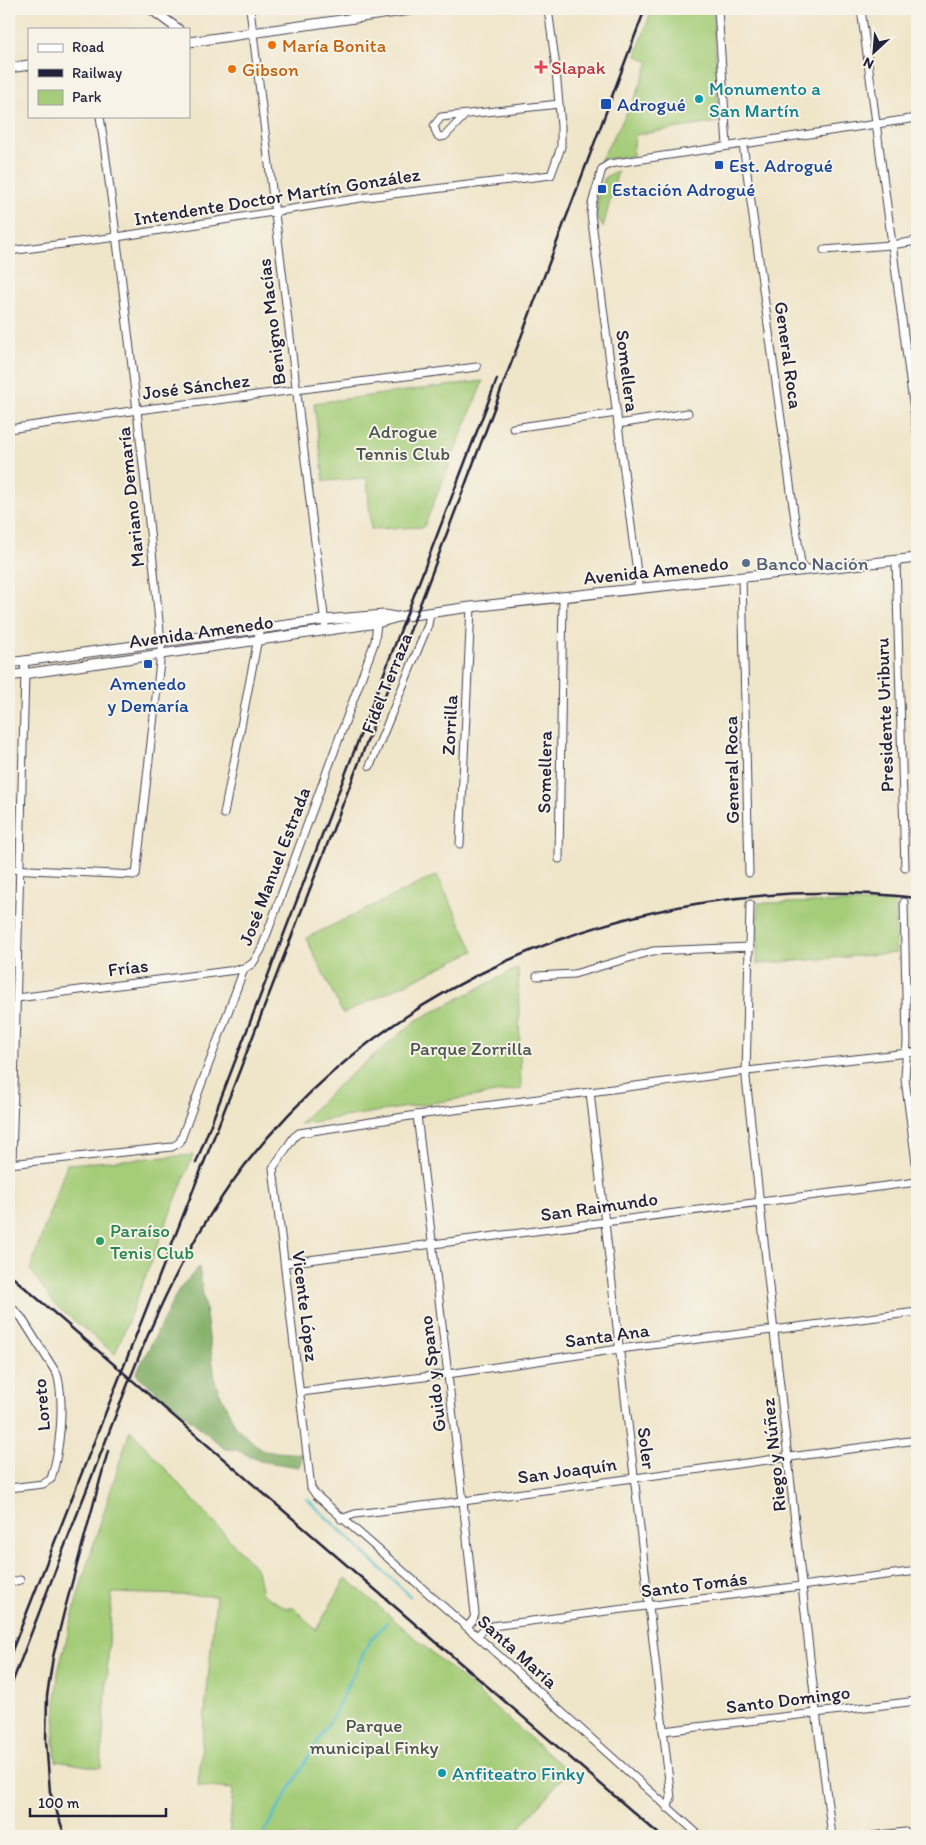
<svg xmlns="http://www.w3.org/2000/svg" width="926" height="1845" viewBox="0 0 926 1845" font-family="Itim,sans-serif">
  <style>
    .green { fill: #a5cd79; stroke: #64785a }
    .forest { fill: #84b069; stroke: #536952 }
    .lines { fill: none; stroke-linecap: round; stroke-linejoin: round }
    .stream { stroke: #53bece; stroke-width: 2.5 }
    .minor-casing { stroke: #413f50; stroke-width: 9 }
    .tertiary-casing { stroke: #413f50; stroke-width: 11 }
    .minor { stroke: #fff; stroke-width: 7 }
    .tertiary { stroke: #fff; stroke-width: 9 }
    .rail { stroke: #22223b; stroke-width: 2.5 }
    .food-dot { fill: #e8710a; stroke: #f7f3e8; stroke-width: 2 }
    .health-dot { fill: #e0444e; stroke: #f7f3e8; stroke-width: 2 }
    .culture-dot { fill: #0f9aa8; stroke: #f7f3e8; stroke-width: 2 }
    .transit-dot { fill: #1a4fb4; stroke: #f7f3e8; stroke-width: 2 }
    .service-dot { fill: #5c6f8a; stroke: #f7f3e8; stroke-width: 2 }
    .leisure-dot { fill: #2e9e5b; stroke: #f7f3e8; stroke-width: 2 }
    .labels { text-anchor: middle; stroke-width: 4; stroke-linejoin: round; paint-order: stroke }
    .food-label { font-size: 19px; fill: #c56008; stroke: #f7f3e8; text-anchor: start }
    .health-label { font-size: 19px; fill: #be3a42; stroke: #f7f3e8; text-anchor: start }
    .culture-label { font-size: 19px; fill: #0d838f; stroke: #f7f3e8; text-anchor: start }
    .transit-label { font-size: 19px; fill: #164399; stroke: #f7f3e8; text-anchor: start }
    .street-label { font-size: 19px; fill: #22223b; stroke: #f7f3e8 }
    .park-label { font-size: 19px; fill: #49554e; stroke: #f7f3e8 }
    .service-label { font-size: 19px; fill: #4e5e75; stroke: #f7f3e8; text-anchor: start }
    .leisure-label { font-size: 19px; fill: #27864d; stroke: #f7f3e8; text-anchor: start }
  </style>
  <rect width="100%" height="100%" fill="#f7f3e8"/>
  <filter id="ink" filterUnits="userSpaceOnUse"><feTurbulence type="fractalNoise" baseFrequency=".02" numOctaves="2"/><feDisplacementMap in="SourceGraphic" scale="10" xChannelSelector="R" yChannelSelector="G"/><feConvolveMatrix kernelMatrix="1 2 1 2 8 2 1 2 1" color-interpolation-filters="sRGB"/></filter>
  <filter id="wash" filterUnits="userSpaceOnUse"><feTurbulence type="fractalNoise" baseFrequency=".0096" numOctaves="4" result="noise"/><feDisplacementMap in="SourceGraphic" scale="20" xChannelSelector="R" yChannelSelector="G"/><feGaussianBlur stdDeviation="1.12" result="paint"/><feColorMatrix in="noise" values="0 0 0 0 0 0 0 0 0 0 0 0 0 0 0 0 0 1.4 0 .05"/><feComposite in="paint" operator="in"/></filter>
  <g filter="url(#wash)">
    <rect width="100%" height="100%" fill="#efe5c9"/>
    <g class="green">
      <polygon points="652,9 713,9 719,122 635,135 633,156 612,158 600,161 635,98 649,62 636,55"/>
      <polygon points="618,171 603,227 596,217 598,196 605,177"/>
      <polygon points="483,381 424,527 371,529 367,478 324,481 314,403"/>
      <polygon points="437,875 474,951 343,1014 306,938"/>
      <polygon points="895,902 896,953 757,964 758,903"/>
      <polygon points="518,968 521,1089 299,1124 337,1086 417,1020"/>
      <polygon points="193,1155 115,1354 55,1305 30,1269 67,1164"/>
      <polygon points="130,1430 257,1570 262,1594 286,1608 294,1608 316,1630 346,1578 568,1771 513,1836 229,1836 233,1789 198,1786 216,1596 112,1593 101,1768 56,1761 54,1738 58,1672 81,1584"/>
    </g>
    <polygon class="forest" points="199,1267 216,1385 236,1427 263,1451 303,1454 299,1467 260,1461 237,1450 225,1449 136,1374 179,1289"/>
    <g class="lines">
      <g class="stream">
        <polyline points="307,1499 410,1596"/>
        <polyline points="262,1836 336,1710 369,1642 387,1622"/>
      </g>
    </g>
  </g>
  <g filter="url(#ink)">
    <g class="lines">
      <g class="minor-casing">
        <g id="minor">
          <polyline points="250,9 325,624"/>
          <polyline points="718,9 727,146"/>
          <polyline points="861,9 917,433"/>
          <polyline points="465,115 445,136 440,137 437,135 434,126 441,117 559,104"/>
          <polyline points="743,144 802,571"/>
          <polyline points="824,250 891,245 917,241"/>
          <polyline points="9,251 117,237 367,197 551,175 561,147 561,126 555,60 548,9"/>
          <polyline points="907,354 917,353"/>
          <polyline points="618,424 688,413"/>
          <polyline points="513,428 617,413"/>
          <polyline points="9,429 138,410 477,367"/>
          <polyline points="896,561 905,868"/>
          <polyline points="742,577 749,873"/>
          <polyline points="639,588 591,214 592,204 602,169 609,164 917,118"/>
          <polyline points="9,652 11,675"/>
          <polyline points="370,766 428,625 430,613"/>
          <polyline points="224,814 260,628"/>
          <polyline points="460,844 471,607"/>
          <polyline points="559,859 563,596"/>
          <path d="M9,869L136,875L161,653V642C144,466 125,291 100,116"/>
          <polyline points="904,902 907,1041 905,1079 917,1170"/>
          <polyline points="750,904 746,1078 816,1712 832,1836"/>
          <polyline points="537,976 574,974 653,951 750,947"/>
          <polyline points="17,998 244,969"/>
          <polyline points="590,1092 671,1798 667,1808"/>
          <polyline points="417,1115 463,1501 475,1614 473,1620 467,1627"/>
          <polyline points="9,1164 172,1147 180,1142 244,969 253,963 261,950 375,641 377,623"/>
          <polyline points="12,1164 25,673 24,661"/>
          <polyline points="285,1263 917,1182"/>
          <path d="M9,1305L21,1317L57,1374C65,1402 60,1451 51,1479L43,1484L9,1488"/>
          <polyline points="301,1392 448,1374 619,1349 917,1312"/>
          <polyline points="341,1519 355,1514 463,1501 917,1440"/>
          <polyline points="9,1583 20,1580"/>
          <polyline points="477,1636 484,1629 492,1626 917,1571"/>
          <polyline points="663,1731 917,1701"/>
          <polyline points="700,1836 477,1636 316,1495 311,1488 273,1168 294,1137 299,1133 417,1115 747,1071 917,1052"/>
          <polyline points="872,1836 905,1832 917,1835"/>
        </g>
      </g>
      <g class="tertiary-casing">
        <g id="tertiary">
          <polyline points="151,9 178,29"/>
          <polyline points="189,42 417,9"/>
          <polyline points="9,68 29,65"/>
          <polyline points="9,663 324,620 384,615 395,617"/>
          <polyline points="9,676 377,623 398,617 471,607 917,558"/>
        </g>
      </g>
      <use href="#minor" class="minor"/>
      <use href="#tertiary" class="tertiary"/>
      <g class="rail">
        <polyline points="196,1163 497,379"/>
        <polyline points="9,1274 661,1836"/>
        <polyline points="9,1658 212,1142 416,615 645,9"/>
        <path d="M9,1691C39,1612 70,1532 101,1453C130,1378 158,1302 199,1233C345,985 637,866 917,898"/>
        <polyline points="65,1836 50,1792 46,1740 47,1696 53,1657 64,1612 108,1451"/>
      </g>
    </g>
  </g>
  <g class="food-dot">
    <circle cx="272" cy="45" r="5"/>
    <circle cx="232" cy="69" r="5"/>
  </g>
  <path class="health-dot" d="M538.5 59.5h5v5h5v5h-5v5h-5v-5h-5v-5h5z"/>
  <g class="culture-dot">
    <circle cx="699" cy="99" r="5"/>
    <circle cx="442" cy="1773" r="5"/>
  </g>
  <g class="transit-dot">
    <rect x="600" y="98" width="12" height="12" rx="2.5"/>
    <rect x="714" y="160" width="10" height="10" rx="2.5"/>
    <rect x="597" y="184" width="10" height="10" rx="2.5"/>
    <rect x="143" y="659" width="10" height="10" rx="2.5"/>
  </g>
  <circle class="service-dot" cx="746" cy="563" r="5"/>
  <circle class="leisure-dot" cx="100" cy="1241" r="5"/>
  <g class="labels">
    <g class="food-label">
      <text x="282" y="52">María Bonita</text>
      <text x="242" y="76">Gibson</text>
    </g>
    <g class="health-label">
      <text x="551" y="74">Slapak</text>
    </g>
    <g class="culture-label">
      <text x="709" y="95">Monumento a<tspan x="709" dy="22">San Martín</tspan></text>
      <text x="452" y="1780">Anfiteatro Finky</text>
    </g>
    <g class="transit-label">
      <text x="617" y="111">Adrogué</text>
      <text x="729" y="172">Est. Adrogué</text>
      <text x="612" y="196">Estación Adrogué</text>
      <text x="148" y="690" text-anchor="middle">Amenedo<tspan x="148" dy="22">y Demaría</tspan></text>
    </g>
    <g class="street-label">
      <text transform="translate(277 196) rotate(-9)" y="7">Intendente Doctor Martín González</text>
      <text transform="translate(271 322) rotate(-97)" y="7">Benigno Macías</text>
      <text transform="translate(789 355) rotate(82)" y="7">General Roca</text>
      <text transform="translate(628 371) rotate(83)" y="7">Somellera</text>
      <text transform="translate(196 386) rotate(-7)" y="7">José Sánchez</text>
      <text transform="translate(130 497) rotate(-96)" y="7">Mariano Demaría</text>
      <text transform="translate(656 570) rotate(-6)" y="7">Avenida Amenedo</text>
      <text transform="translate(201 631) rotate(-8)" y="7">Avenida Amenedo</text>
      <text transform="translate(386 683) rotate(-68)" y="7">Fidel Terraza</text>
      <text transform="translate(884 715) rotate(-92)" y="7">Presidente Uriburu</text>
      <text transform="translate(449 725) rotate(-87)" y="7">Zorrilla</text>
      <text transform="translate(731 770) rotate(-91)" y="7">General Roca</text>
      <text transform="translate(544 772) rotate(-89)" y="7">Somellera</text>
      <text transform="translate(274 866) rotate(-69)" y="7">José Manuel Estrada</text>
      <text transform="translate(128 967) rotate(-7)" y="7">Frías</text>
      <text transform="translate(599 1206) rotate(-8)" y="7">San Raimundo</text>
      <text transform="translate(306 1306) rotate(83)" y="7">Vicente López</text>
      <text transform="translate(607 1335) rotate(-8)" y="7">Santa Ana</text>
      <text transform="translate(432 1374) rotate(-97)" y="7">Guido y Spano</text>
      <text transform="translate(41 1405) rotate(-95)" y="7">Loreto</text>
      <text transform="translate(647 1448) rotate(83)" y="7">Soler</text>
      <text transform="translate(773 1455) rotate(-96)" y="7">Riego y Núñez</text>
      <text transform="translate(567 1470) rotate(-8)" y="7">San Joaquín</text>
      <text transform="translate(694 1584) rotate(-7)" y="7">Santo Tomás</text>
      <text transform="translate(518 1651) rotate(42)" y="7">Santa María</text>
      <text transform="translate(788 1699) rotate(-7)" y="7">Santo Domingo</text>
    </g>
    <g class="park-label">
      <text x="403" y="438">Adrogue<tspan x="403" dy="22">Tennis Club</tspan></text>
      <text x="471" y="1055">Parque Zorrilla</text>
      <text x="374" y="1732">Parque<tspan x="374" dy="22">municipal Finky</tspan></text>
    </g>
    <g class="service-label">
      <text x="756" y="570">Banco Nación</text>
    </g>
    <g class="leisure-label">
      <text x="110" y="1237">Paraíso<tspan x="110" dy="22">Tenis Club</tspan></text>
    </g>
  </g>
  <rect width="926" height="1845" fill="none" stroke="#f7f3e8" stroke-width="30"/>
  <rect x="28" y="28" width="162" height="90" fill="#f7f3e8" stroke="#a29fa3"/>
  <rect x="38" y="44" width="25" height="8" fill="#ffffff" stroke="#a29fa3"/>
  <text x="72" y="52" font-size="15" fill="#22223b">Road</text>
  <rect x="38" y="69" width="25" height="8" fill="#22223b" stroke="#a29fa3"/>
  <text x="72" y="78" font-size="15" fill="#22223b">Railway</text>
  <rect x="38" y="90" width="25" height="15" fill="#a5cd79" stroke="#a29fa3"/>
  <text x="72" y="102" font-size="15" fill="#22223b">Park</text>
  <g transform="translate(874 52) rotate(206)" stroke="#f7f3e8" stroke-width="4" paint-order="stroke">
  <path d="M0-4L9 19L0 12L-9 19Z" fill="#22223b"/>
  <text y="-8" font-size="14" font-weight="bold" text-anchor="middle" fill="#22223b">N</text>
  </g>
  <path d="M30 1808v8h136v-8" fill="none" stroke="#22223b" stroke-width="2.5"/>
  <text x="38" y="1808" font-size="15" fill="#22223b" stroke="#f7f3e8" stroke-width="4" paint-order="stroke">100 m</text>
</svg>
